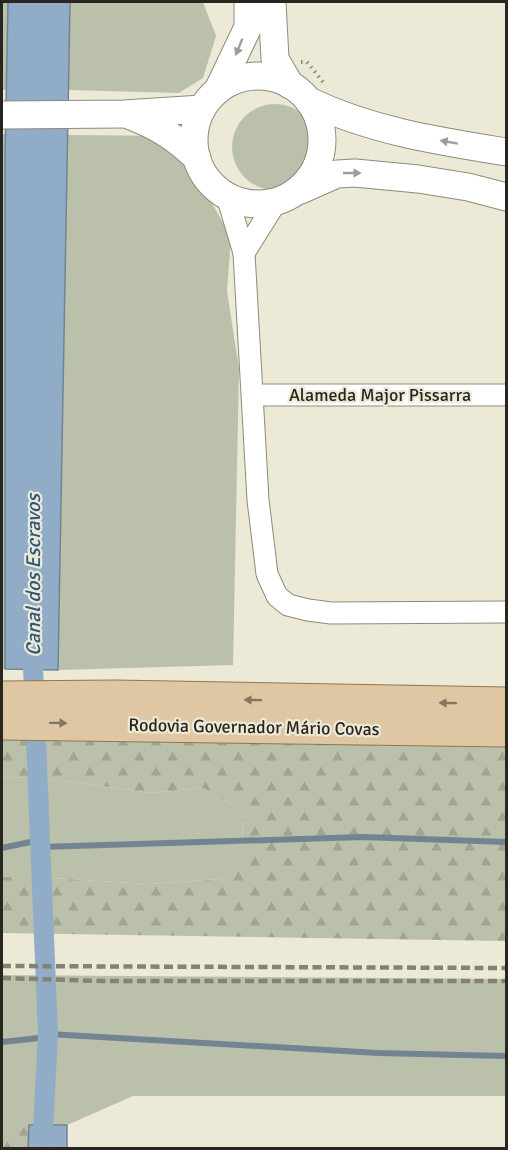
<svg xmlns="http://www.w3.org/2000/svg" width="508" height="1150" viewBox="0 0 508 1150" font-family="Signika,sans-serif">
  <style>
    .green { fill: #bac0a9 }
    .forest { fill: url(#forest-firs) }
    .water { fill: #91acc6; stroke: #728494; stroke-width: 1.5 }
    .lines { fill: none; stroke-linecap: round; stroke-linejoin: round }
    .stream { stroke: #728494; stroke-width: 6 }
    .canal { stroke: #91acc6; stroke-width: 20 }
    .minor-casing { stroke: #8e8b7b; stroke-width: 23 }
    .tertiary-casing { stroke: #8e8b7b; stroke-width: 29 }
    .primary-casing { stroke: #91774e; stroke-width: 35 }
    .path { stroke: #8b897c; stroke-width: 4; stroke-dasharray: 1.5 4.5; stroke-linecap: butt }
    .minor { stroke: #fff; stroke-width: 21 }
    .tertiary { stroke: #fff; stroke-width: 27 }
    .primary { stroke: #dfc7a4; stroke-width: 33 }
    .rail { stroke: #848275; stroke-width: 4.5; stroke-dasharray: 9 4.5; stroke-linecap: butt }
    .oneway { fill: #9e9d9a }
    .oneway2 { fill: #847662 }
    .labels { text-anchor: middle; stroke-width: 4.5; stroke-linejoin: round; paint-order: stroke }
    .street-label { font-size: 18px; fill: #28261f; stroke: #ece9d6 }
    .water-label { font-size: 20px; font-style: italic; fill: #2d577d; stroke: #ece9d6 }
  </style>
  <defs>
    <pattern id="forest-firs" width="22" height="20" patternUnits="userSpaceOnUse" patternTransform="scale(1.5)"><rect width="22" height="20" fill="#bac0a9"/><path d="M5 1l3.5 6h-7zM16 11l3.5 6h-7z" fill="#a0a591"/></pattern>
  </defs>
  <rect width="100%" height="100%" fill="#ece9d6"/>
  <g class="green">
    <polygon points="2,2 8,2 6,90 2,90"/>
    <polygon points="70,2 203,2 216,36 203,78 179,93 68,90"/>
    <circle cx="275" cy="147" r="43"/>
    <rect x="2" y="134" width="3" height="535"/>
    <polygon points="67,135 174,136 231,237 227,291 239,369 233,665 58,670"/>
    <polygon points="2,776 74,782 150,793 203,788 242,810 243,852 222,879 146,884 36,877 2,877"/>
    <polygon points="2,975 506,979 506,1096 133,1096 67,1125 2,1125"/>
  </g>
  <g class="forest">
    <polygon points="2,739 506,745 506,941 2,933 2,877 36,877 146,884 222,879 243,851 242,810 203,788 150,793 74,782 2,776"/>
    <polygon points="2,1125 29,1125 28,1148 2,1148"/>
  </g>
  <g class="water">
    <polygon points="8,2 70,2 58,670 5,669 5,157"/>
    <polygon points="29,1125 67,1125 67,1148 28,1148"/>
  </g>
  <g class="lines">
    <g class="stream">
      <polyline points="41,847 363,837 506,842"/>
      <polyline points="2,848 40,840"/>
      <polyline points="48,1034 378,1053 506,1056"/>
      <polyline points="2,1042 48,1037"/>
    </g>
    <polyline class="canal" points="32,643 48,1034 42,1148"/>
    <g class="minor-casing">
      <g id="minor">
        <polyline points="227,196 244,253 258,500 267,574 277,596 288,605 308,610 331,613 506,612"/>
        <polyline points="244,253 276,202"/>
        <polyline points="253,395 506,395"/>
      </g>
    </g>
    <g class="tertiary-casing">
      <g id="tertiary">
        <polyline points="272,2 275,59 290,85"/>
        <circle cx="258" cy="140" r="64"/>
        <polyline points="218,90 248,27 248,2"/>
        <path d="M309,101C372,131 438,141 506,152"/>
        <polyline points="2,115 124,114 202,109"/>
        <path d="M131,116C159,127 175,137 197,158"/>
        <polyline points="301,190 337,174 355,173 418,179 468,187 506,197"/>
      </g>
    </g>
    <g class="primary-casing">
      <g id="primary">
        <polyline points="2,698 115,697 506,704"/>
        <polyline points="2,723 506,730"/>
      </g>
    </g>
    <polyline class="path" points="301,62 307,62 323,82"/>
    <use href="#minor" class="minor"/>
    <use href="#tertiary" class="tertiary"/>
    <use href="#primary" class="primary"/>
    <g class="rail">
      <polyline points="2,966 506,968"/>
      <polyline points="2,978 104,981 506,981"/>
    </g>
  </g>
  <defs><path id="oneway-solid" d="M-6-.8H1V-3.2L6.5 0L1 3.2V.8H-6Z" transform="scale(1.5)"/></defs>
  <g class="oneway">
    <use href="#oneway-solid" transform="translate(239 47) rotate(112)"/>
    <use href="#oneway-solid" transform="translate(449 142) rotate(-170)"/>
    <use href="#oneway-solid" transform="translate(352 173)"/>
  </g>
  <g class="oneway2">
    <use href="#oneway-solid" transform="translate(253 700) rotate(-179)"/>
    <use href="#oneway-solid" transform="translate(448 703) rotate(-179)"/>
    <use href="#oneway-solid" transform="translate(58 723) rotate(1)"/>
  </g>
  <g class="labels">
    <g class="street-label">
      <text x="380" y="401">Alameda Major Pissarra</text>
      <text transform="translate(254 727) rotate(1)" y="6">Rodovia Governador Mário Covas</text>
    </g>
    <g class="water-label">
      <text transform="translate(33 575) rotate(-90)" y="7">Canal dos Escravos</text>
    </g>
  </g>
  <rect width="508" height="1150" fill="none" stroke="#28261f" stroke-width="6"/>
</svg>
